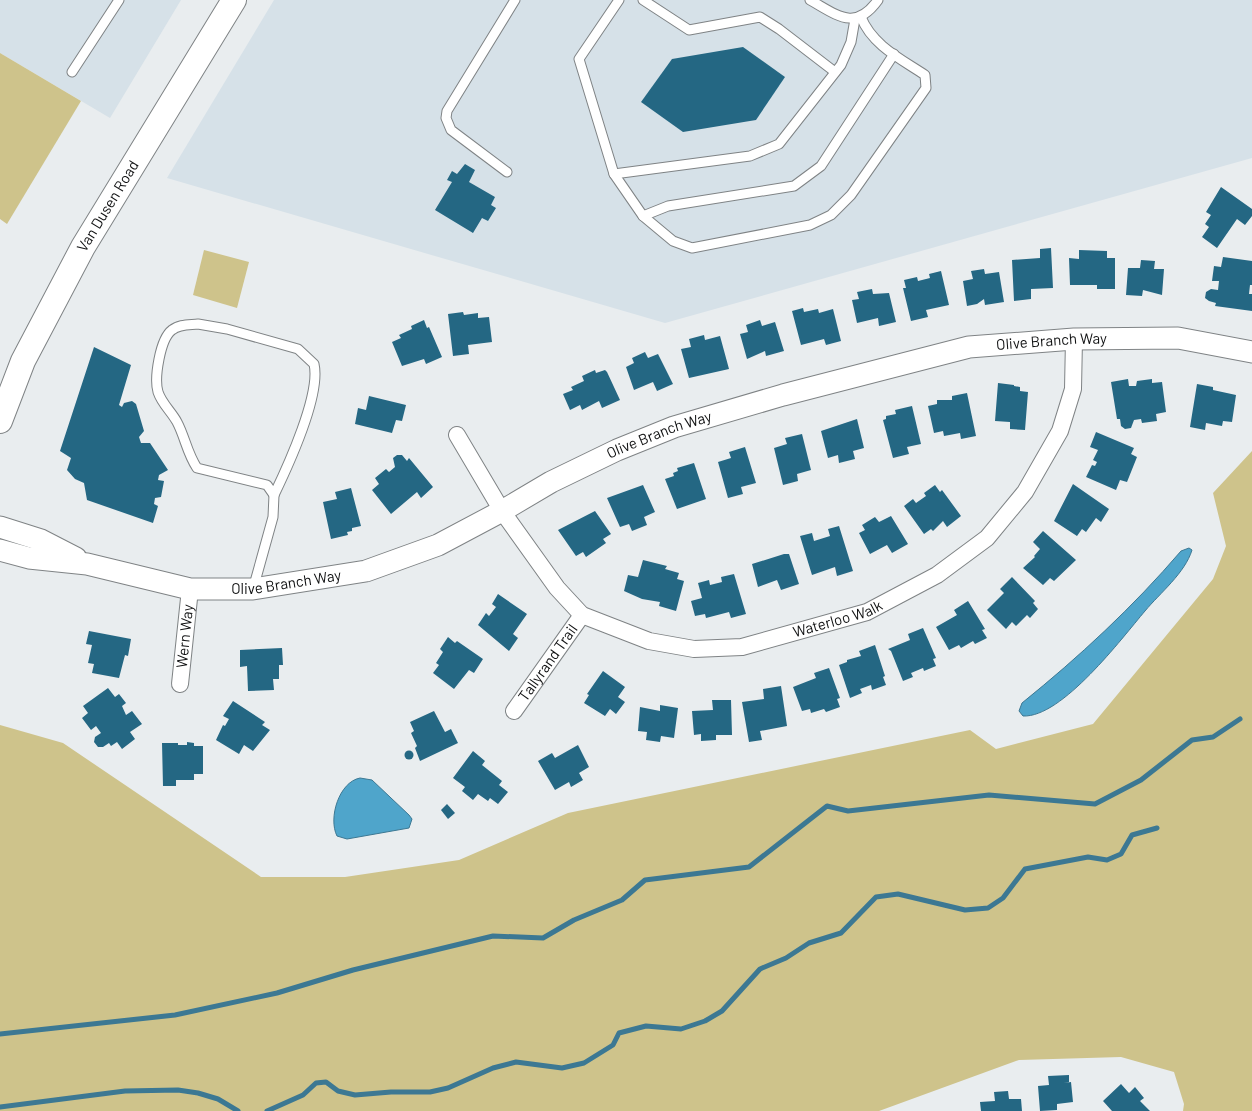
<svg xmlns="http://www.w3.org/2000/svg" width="1252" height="1111" viewBox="0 0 1252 1111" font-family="Barlow,sans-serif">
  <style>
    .built { fill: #d6e1e8 }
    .green { fill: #cec38b }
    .water { fill: #4fa5cb; stroke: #3c7893 }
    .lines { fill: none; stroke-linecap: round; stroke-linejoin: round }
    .stream { stroke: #3c7893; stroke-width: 5 }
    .building { fill: #246783 }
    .service-casing { stroke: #7f8385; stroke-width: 11 }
    .minor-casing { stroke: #7f8385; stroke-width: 18 }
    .tertiary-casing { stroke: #7f8385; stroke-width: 23 }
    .secondary-casing { stroke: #7f8385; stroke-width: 26 }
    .service { stroke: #fff; stroke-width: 9 }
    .minor { stroke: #fff; stroke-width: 16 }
    .tertiary { stroke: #fff; stroke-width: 21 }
    .secondary { stroke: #fff; stroke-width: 24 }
    .labels { text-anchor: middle; stroke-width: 4; stroke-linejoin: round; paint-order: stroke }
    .street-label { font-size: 15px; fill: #0f1011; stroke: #f6fafc }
  </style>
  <rect width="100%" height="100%" fill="#e9edef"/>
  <g class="built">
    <polygon points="0,0 181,0 110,118 0,53"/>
    <polygon points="274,0 1252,0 1252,158 665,323 167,178"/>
  </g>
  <g class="green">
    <polygon points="0,53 81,101 7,224 0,219"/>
    <polygon points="204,250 249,262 237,308 193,295"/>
    <polygon points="1252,451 1252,1111 1183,1111 1184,1104 1174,1072 1121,1057 1019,1060 879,1111 0,1111 0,725 63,743 261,877 345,877 459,860 568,813 970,730 996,749 1093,724 1213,579 1226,546 1213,493"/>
  </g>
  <g class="water">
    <path d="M1189,548L1192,550C1185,573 1160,593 1145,611C1122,638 1062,718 1023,716L1019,711L1022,703C1079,657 1133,607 1181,551Z"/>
    <path d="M360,778L372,780L409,815L412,819L409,828L347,839L337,836C328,818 339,782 360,778Z"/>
  </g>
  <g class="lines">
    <g class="stream">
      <polyline points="0,1034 175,1015 277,993 353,970 493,936 543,938 574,920 622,900 645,880 749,867 827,806 848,811 989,795 1095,804 1141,780 1192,740 1213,737 1240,719"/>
      <polyline points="0,1107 125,1091 178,1090 198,1093 218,1099 238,1111"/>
      <polyline points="267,1111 303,1095 316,1083 326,1082 338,1091 355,1095 391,1092 430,1092 448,1088 493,1068 516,1062 562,1068 584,1063 613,1045 619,1033 646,1026 681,1029 705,1021 722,1011 760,969 786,958 809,943 841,933 876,897 898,894 965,910 988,908 1003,898 1025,869 1088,857 1107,860 1121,854 1132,835 1157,828"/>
    </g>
  </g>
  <g class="building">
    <polygon points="743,47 785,77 756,120 683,132 641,102 672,59"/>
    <polygon points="465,164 475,170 469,182 495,197 491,205 496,208 488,221 482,218 473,233 435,210 452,182 447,180 452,171 457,174"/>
    <polygon points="1221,187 1252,209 1252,216 1245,225 1237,219 1217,248 1202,237 1209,227 1205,224 1211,215 1206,212"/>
    <polygon points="1051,248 1053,288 1031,289 1031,299 1014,301 1012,260 1040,258 1040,249"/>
    <polygon points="1079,250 1107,251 1107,258 1115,258 1115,289 1097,289 1097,285 1070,285 1069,258 1079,259"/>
    <polygon points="1223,257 1252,261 1252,285 1250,285 1249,294 1252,294 1252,311 1215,306 1216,303 1209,301 1205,298 1206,292 1211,289 1218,290 1219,281 1212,281 1214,266 1221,267"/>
    <polygon points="1141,260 1155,261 1154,269 1164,269 1162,295 1143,290 1142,296 1126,295 1128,268 1140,268"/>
    <polygon points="984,269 985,274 999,272 1004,302 985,305 984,299 977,304 967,306 963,281 973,279 971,271"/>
    <polygon points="941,271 949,305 926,310 928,317 911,321 903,288 906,288 904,280 917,277 918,281 930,278 929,274"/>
    <polygon points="872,289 873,294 889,293 896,322 879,326 878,318 857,323 852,300 859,299 857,292"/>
    <polygon points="803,308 804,312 818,309 819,313 833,309 841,341 826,345 824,339 801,345 792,311"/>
    <polygon points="463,312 464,315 478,313 478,318 489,317 492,342 468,345 469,354 453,356 448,314"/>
    <polygon points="424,320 427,328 429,327 442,357 426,364 424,359 402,366 392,342 401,338 399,335 412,329 411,326"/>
    <polygon points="760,320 762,326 775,322 784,351 766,356 765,351 747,359 740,334 748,332 746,325"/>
    <polygon points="704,335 705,340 720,336 729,369 689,378 681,349 691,347 689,339"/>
    <polygon points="94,347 131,365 119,405 122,407 124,403 132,401 136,404 144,431 139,437 141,443 150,443 168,470 159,475 158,480 164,481 161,497 155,498 154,504 158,506 153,523 87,500 84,483 75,479 67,470 71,458 60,451"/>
    <polygon points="645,352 648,358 658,354 673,384 657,391 653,382 634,390 626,367 634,363 632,358"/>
    <polygon points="595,370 596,373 605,370 607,372 620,400 602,408 599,401 582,410 580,405 570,410 563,394 573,390 571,387 584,381 582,376"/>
    <polygon points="1128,379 1129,386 1136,386 1137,381 1152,379 1152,383 1162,382 1166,412 1156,414 1157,421 1142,423 1141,419 1134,420 1131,428 1125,429 1121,426 1120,419 1117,419 1111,382"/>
    <polygon points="998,383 1014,385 1014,386 1020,387 1020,391 1028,392 1025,430 1010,429 1010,422 995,421"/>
    <polygon points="1197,384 1213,387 1213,390 1236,395 1232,422 1223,421 1222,426 1206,423 1205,430 1190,427"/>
    <polygon points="967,393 976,436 961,439 960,433 944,436 943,431 934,433 928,406 937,404 937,400 952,400 952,396"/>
    <polygon points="369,396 406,405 402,421 396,420 392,433 355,424 358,408 366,410"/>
    <polygon points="912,406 921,444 907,447 909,454 893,458 883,420 886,419 886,416 896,414 895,410"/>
    <polygon points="857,419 864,448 853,451 855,459 839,463 838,455 828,458 821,431"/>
    <polygon points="1096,432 1134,448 1131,454 1137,457 1127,482 1120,480 1116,490 1086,477 1092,465 1095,466 1097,462 1093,460 1098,450 1090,447"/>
    <polygon points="802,434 811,470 797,474 798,481 783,485 774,448 787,444 785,438"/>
    <polygon points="745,447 756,483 741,487 743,494 728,498 718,462 731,458 729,452"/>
    <polygon points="397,455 402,455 407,461 409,458 433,487 421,498 417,492 391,514 372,490 379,484 375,478 386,469 389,472 395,467 393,458"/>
    <polygon points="694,463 706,499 677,509 665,479 674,476 673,473 678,471 677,468"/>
    <polygon points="1073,484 1109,509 1101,522 1096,518 1086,532 1082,529 1077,536 1054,521"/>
    <polygon points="643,485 655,512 644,517 647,525 632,531 629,524 620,527 607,498"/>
    <polygon points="935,485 940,492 942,490 961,516 947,527 943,521 933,531 931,529 924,534 904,506 913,499 916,503 926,496 924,493"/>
    <polygon points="351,488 361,526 352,528 352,531 347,532 348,535 331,539 323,502 337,499 335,492"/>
    <polygon points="595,511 611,534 603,539 606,543 586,557 583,552 576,556 558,530"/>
    <polygon points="891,516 908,544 892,553 887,545 870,554 859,533 865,530 862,525 875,517 879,522"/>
    <polygon points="839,526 853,571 837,576 835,567 812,575 800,536 812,533 814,541 830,536 828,529"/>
    <polygon points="1043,531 1076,560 1054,581 1050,578 1043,585 1023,568 1035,557 1034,556 1040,549 1033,542"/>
    <polygon points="784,554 789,554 799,584 781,590 777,580 758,587 752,564"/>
    <polygon points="643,560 667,566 665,569 679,573 677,579 684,581 676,611 659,606 660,602 642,599 624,591 628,575 638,577"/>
    <polygon points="734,574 746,614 731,618 729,612 706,618 705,614 695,616 691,601 702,598 698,583 709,580 710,585 722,582 721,577"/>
    <polygon points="1012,577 1035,601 1033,603 1038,609 1030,618 1027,615 1016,626 1012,622 1006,629 987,610 1004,593 1000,589"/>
    <polygon points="498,594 527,614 513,634 518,638 509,651 478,625 486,613 489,616 496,607 492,604"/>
    <polygon points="968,601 985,629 982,630 987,638 975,644 973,641 961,648 959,645 949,650 936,627 957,615 954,610"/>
    <polygon points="923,628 936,658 933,659 936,666 924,671 923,668 911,673 913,677 903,681 891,651 888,649 910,640 908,634"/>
    <polygon points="89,631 131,639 128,656 125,655 119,678 92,673 94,664 88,663 92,645 86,644"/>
    <polygon points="448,637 455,643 457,641 483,659 474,673 469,670 454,689 433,673 439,665 436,663 443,652 440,649"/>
    <polygon points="875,645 885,676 883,677 886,685 872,690 871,685 860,689 862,693 850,698 839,665 847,662 847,660 861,656 859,651"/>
    <polygon points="282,648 283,665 279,665 279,679 273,679 274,690 248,691 247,666 240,667 240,650"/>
    <polygon points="829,668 840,698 837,699 840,707 826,712 824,709 811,713 810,709 802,711 793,687 816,678 814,673"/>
    <polygon points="603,671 625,687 618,697 625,702 616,714 610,709 605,716 584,703 589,695 587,694"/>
    <polygon points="781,686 787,726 760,731 762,740 749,742 742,702 764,699 763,689"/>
    <polygon points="108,688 115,697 119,694 126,703 122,706 126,715 132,711 142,724 130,732 135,739 122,749 117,742 111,746 109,743 103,747 98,747 94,742 95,737 101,733 96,726 91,730 82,718 88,713 83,706"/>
    <polygon points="712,700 731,700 732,735 716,735 716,740 701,741 701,734 694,735 692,711 713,710"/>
    <polygon points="233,701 265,722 262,725 270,730 253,751 244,745 239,754 216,740 223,725 225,726 229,719 223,716"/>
    <polygon points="660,705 678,708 674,738 661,736 660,742 646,740 647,732 638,731 640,707 660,711"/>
    <polygon points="434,711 445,732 451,729 458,743 420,761 415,748 417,746 411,733 414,731 410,722"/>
    <polygon points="187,742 194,743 194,746 203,746 203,774 194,774 194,780 176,780 176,786 163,786 162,743 178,743 178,745 187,745"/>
    <polygon points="578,745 589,767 579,773 583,780 571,787 569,782 555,790 538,761 552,753 555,758"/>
    <circle cx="409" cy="755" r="4.5"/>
    <polygon points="473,751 485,761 482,765 502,781 499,785 508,792 498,804 490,798 488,801 478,794 473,800 462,791 465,787 453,778"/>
    <polygon points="447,804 455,813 448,819 441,810"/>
    <polygon points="1069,1075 1069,1082 1064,1083 1071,1082 1073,1102 1057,1104 1057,1110 1040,1111 1038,1086 1049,1085 1048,1076"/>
    <polygon points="1121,1084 1129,1093 1135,1087 1144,1098 1140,1101 1150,1111 1112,1111 1103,1101"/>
    <polygon points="1008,1091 1009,1099 1021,1099 1022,1111 981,1111 980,1102 995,1101 994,1092"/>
  </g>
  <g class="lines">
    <g class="service-casing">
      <g id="service">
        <path d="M619,0L579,59L614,174L643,216L673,241L692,248L810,225L831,215L851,195L926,88L925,75C901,59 872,45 861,17"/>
        <polyline points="643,0 689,30 760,17 779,29 835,72"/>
        <path d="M810,0C837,15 855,32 878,0"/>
        <polyline points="72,72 119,0"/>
        <polyline points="507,172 451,130 446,118 447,111 515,0"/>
        <polyline points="614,174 750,156 779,144 841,65 851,42 855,19"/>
        <polyline points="643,216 668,206 794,186 821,166 894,54"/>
        <path d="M198,324L227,329L298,349L314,364C321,394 288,466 274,495L267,485L197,468C187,453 185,437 177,422C171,411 162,404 158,392C154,378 160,339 172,330C179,324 190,325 198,324Z"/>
        <polyline points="253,589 273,517 274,495"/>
      </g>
    </g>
    <g class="minor-casing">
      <g id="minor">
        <path id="s1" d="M457,435L502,511L557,588L582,615L649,641L694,649L742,647L867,612L937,575L987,538L1025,492L1060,431L1073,389L1074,339"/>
        <path id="s2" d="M180,684L190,589"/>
        <path id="s3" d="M514,711L582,615"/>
      </g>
    </g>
    <g class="tertiary-casing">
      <g id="tertiary">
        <polyline points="0,527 41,540 76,558"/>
        <path id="s4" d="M0,550L29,558L87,564L190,589H253L366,571L438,545L502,511L551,482L617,450L674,427L783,395L969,347L1074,339L1178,338L1252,352"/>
      </g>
    </g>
    <g class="secondary-casing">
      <g id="secondary">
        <path id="s5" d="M0,421L23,361L83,247L234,0"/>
      </g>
    </g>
    <use href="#service" class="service"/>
    <use href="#minor" class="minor"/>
    <use href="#tertiary" class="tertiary"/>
    <use href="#secondary" class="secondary"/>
  </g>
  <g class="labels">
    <g class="street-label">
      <text dy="5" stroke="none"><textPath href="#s5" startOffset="241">Van Dusen Road</textPath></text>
      <text dy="5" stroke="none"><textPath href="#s4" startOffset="1101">Olive Branch Way</textPath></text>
      <text dy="5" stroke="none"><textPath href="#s4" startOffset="696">Olive Branch Way</textPath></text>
      <text dy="5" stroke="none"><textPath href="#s4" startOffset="291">Olive Branch Way</textPath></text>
      <text dy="5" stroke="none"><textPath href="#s1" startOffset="485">Waterloo Walk</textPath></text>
      <text dy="5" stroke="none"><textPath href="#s2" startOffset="48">Wern Way</textPath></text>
      <text dy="5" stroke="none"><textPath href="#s3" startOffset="59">Tallyrand Trail</textPath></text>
    </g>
  </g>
</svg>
